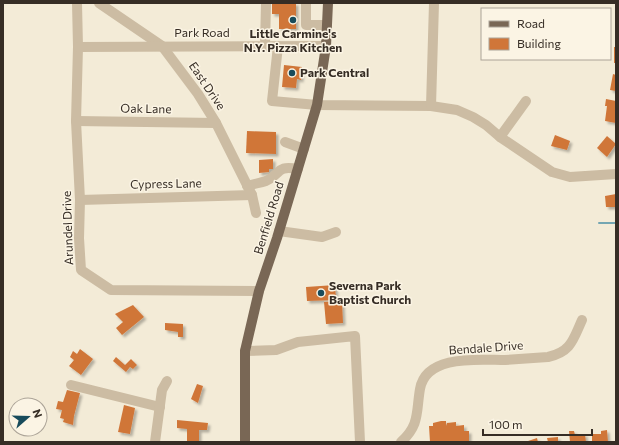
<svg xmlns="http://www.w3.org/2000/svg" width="619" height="445" viewBox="0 0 619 445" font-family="Commissioner,sans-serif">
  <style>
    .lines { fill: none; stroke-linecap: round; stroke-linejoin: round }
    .stream { stroke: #74a6b2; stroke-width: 2 }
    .building { fill: #d07639; filter: url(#shadow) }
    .minor { stroke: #ccbca3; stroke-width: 10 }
    .major { stroke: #796755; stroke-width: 10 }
    .poi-dot { fill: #184b5b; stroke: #fbf4e4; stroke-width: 1.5 }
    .labels { text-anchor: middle; stroke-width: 3; stroke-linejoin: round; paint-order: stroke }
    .street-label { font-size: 12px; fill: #362d25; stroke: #fbf4e4 }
    .poi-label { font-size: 12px; font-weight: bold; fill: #362d25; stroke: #fbf4e4; text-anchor: start }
  </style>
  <defs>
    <filter id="shadow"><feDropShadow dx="2.5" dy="2.5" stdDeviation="1" flood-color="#0004"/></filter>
  </defs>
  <rect width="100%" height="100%" fill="#f3ebd7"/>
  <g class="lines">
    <polyline class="stream" points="599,223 616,223"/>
  </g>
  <g class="building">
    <polygon points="272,3 296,3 296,29 279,29 279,14 272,14"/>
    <rect x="614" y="47" width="2" height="16"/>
    <polygon points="284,65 302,67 301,80 297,79 296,88 282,87"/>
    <polygon points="613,74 616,75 616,91 610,90"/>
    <polygon points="606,99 616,101 616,123 605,121 607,106 605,106"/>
    <polygon points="247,131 276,132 276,154 246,153"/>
    <polygon points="555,135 570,141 567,150 551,146"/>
    <polygon points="607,136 616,144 607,157 597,148"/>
    <polygon points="273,159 273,169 269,169 269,172 259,173 259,160"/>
    <polygon points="616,194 616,207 606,207 605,196"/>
    <polygon points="335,285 336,300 307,301 306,287"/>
    <polygon points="342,301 343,323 326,324 324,302"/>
    <polygon points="133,305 144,317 122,335 116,328 123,322 115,314"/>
    <polygon points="165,323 183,324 183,337 178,337 178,332 165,330"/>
    <polygon points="80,349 93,359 81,375 69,366 74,360 70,357 73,351 77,354"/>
    <polygon points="116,357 125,365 131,359 137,365 133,369 130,367 126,372 113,361"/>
    <polygon points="197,384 203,386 198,403 191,399"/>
    <polygon points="67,390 80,393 74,416 73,425 63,422 64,419 60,418 62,410 56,409 58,401 63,402"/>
    <polygon points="124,405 135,408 130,434 118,432"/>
    <polygon points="177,420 208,423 207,430 199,430 199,442 187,442 187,429 177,428"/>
    <polygon points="441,421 446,421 446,426 447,423 456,422 456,426 464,425 464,431 469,431 469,442 430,442 429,426 433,426 433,423"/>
    <polygon points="607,430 608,442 592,442 592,434 601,434 601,431"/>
    <polygon points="569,431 574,431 575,435 585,434 586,442 570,442"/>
    <polygon points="558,437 558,442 548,442 547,438"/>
    <polygon points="537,438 538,442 525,442"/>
  </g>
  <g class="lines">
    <g class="minor">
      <polyline points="77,3 78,47 76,121 80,200 79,238 81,270 111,290 259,291"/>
      <polyline points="99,3 162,46 198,94 216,123 252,195 256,213"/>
      <polyline points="306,3 306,25 327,25"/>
      <polyline points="265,46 266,3"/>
      <polyline points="278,46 272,101 317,105 431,106 457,110 473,117 486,125 500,137 552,172 570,177 616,174"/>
      <polyline points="78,47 326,46"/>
      <polyline points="431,106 434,3"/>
      <polyline points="76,121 216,123"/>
      <polyline points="500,137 526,101"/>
      <polyline points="285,142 304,149"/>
      <path d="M247,186C253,184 260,183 266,181C282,174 275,165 298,169"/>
      <polyline points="80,200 252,195"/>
      <polyline points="279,231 322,237 336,232"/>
      <polyline points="245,351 276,350 298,342 355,336 360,442"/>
      <polyline points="71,385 160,407"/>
      <polyline points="155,442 162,390 167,381"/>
      <path d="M401,442C420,425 416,412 420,389C426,354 479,360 505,360C520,359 534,358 548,357C571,352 573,340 582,320"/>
    </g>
    <polyline class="major" points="245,442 245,351 259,291 277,238 317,105 326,46 328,3"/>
  </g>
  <g class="poi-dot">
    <circle cx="293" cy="20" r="4"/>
    <circle cx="292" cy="73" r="4"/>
    <circle cx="321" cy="293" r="4"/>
  </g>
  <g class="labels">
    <g class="street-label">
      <text x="202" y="37">Park Road</text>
      <text transform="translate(207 86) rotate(56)" y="4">East Drive</text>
      <text transform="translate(146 109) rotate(1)" y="4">Oak Lane</text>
      <text transform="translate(166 184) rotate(-1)" y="4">Cypress Lane</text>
      <text transform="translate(269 218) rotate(-73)" y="4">Benfield Road</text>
      <text transform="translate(68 228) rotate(-92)" y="4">Arundel Drive</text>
      <text transform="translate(486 348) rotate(-4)" y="4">Bendale Drive</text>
    </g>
    <g class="poi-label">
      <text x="293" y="38" text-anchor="middle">Little Carmine's<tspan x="293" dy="14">N.Y. Pizza Kitchen</tspan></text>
      <text x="300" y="77">Park Central</text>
      <text x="329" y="290">Severna Park<tspan x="329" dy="14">Baptist Church</tspan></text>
    </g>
  </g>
  <rect width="619" height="445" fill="none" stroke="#362d25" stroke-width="8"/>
  <rect x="481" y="8" width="130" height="52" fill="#fbf4e4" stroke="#aca498"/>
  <rect x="489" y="21" width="20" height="6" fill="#796755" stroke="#aca498"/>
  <text x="517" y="28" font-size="12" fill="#362d25">Road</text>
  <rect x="489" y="38" width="20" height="12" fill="#d07639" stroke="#aca498"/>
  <text x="517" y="48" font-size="12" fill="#362d25">Building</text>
  <g transform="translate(28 417) rotate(70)"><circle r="19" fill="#fbf4e4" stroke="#aca498"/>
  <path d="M0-3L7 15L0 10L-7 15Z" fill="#184b5b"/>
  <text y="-6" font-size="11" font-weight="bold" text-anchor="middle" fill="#362d25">N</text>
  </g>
  <path d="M483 429v6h109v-6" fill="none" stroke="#362d25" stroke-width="2"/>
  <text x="489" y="429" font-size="12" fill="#362d25" stroke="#fbf4e4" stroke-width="3" paint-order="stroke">100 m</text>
</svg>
